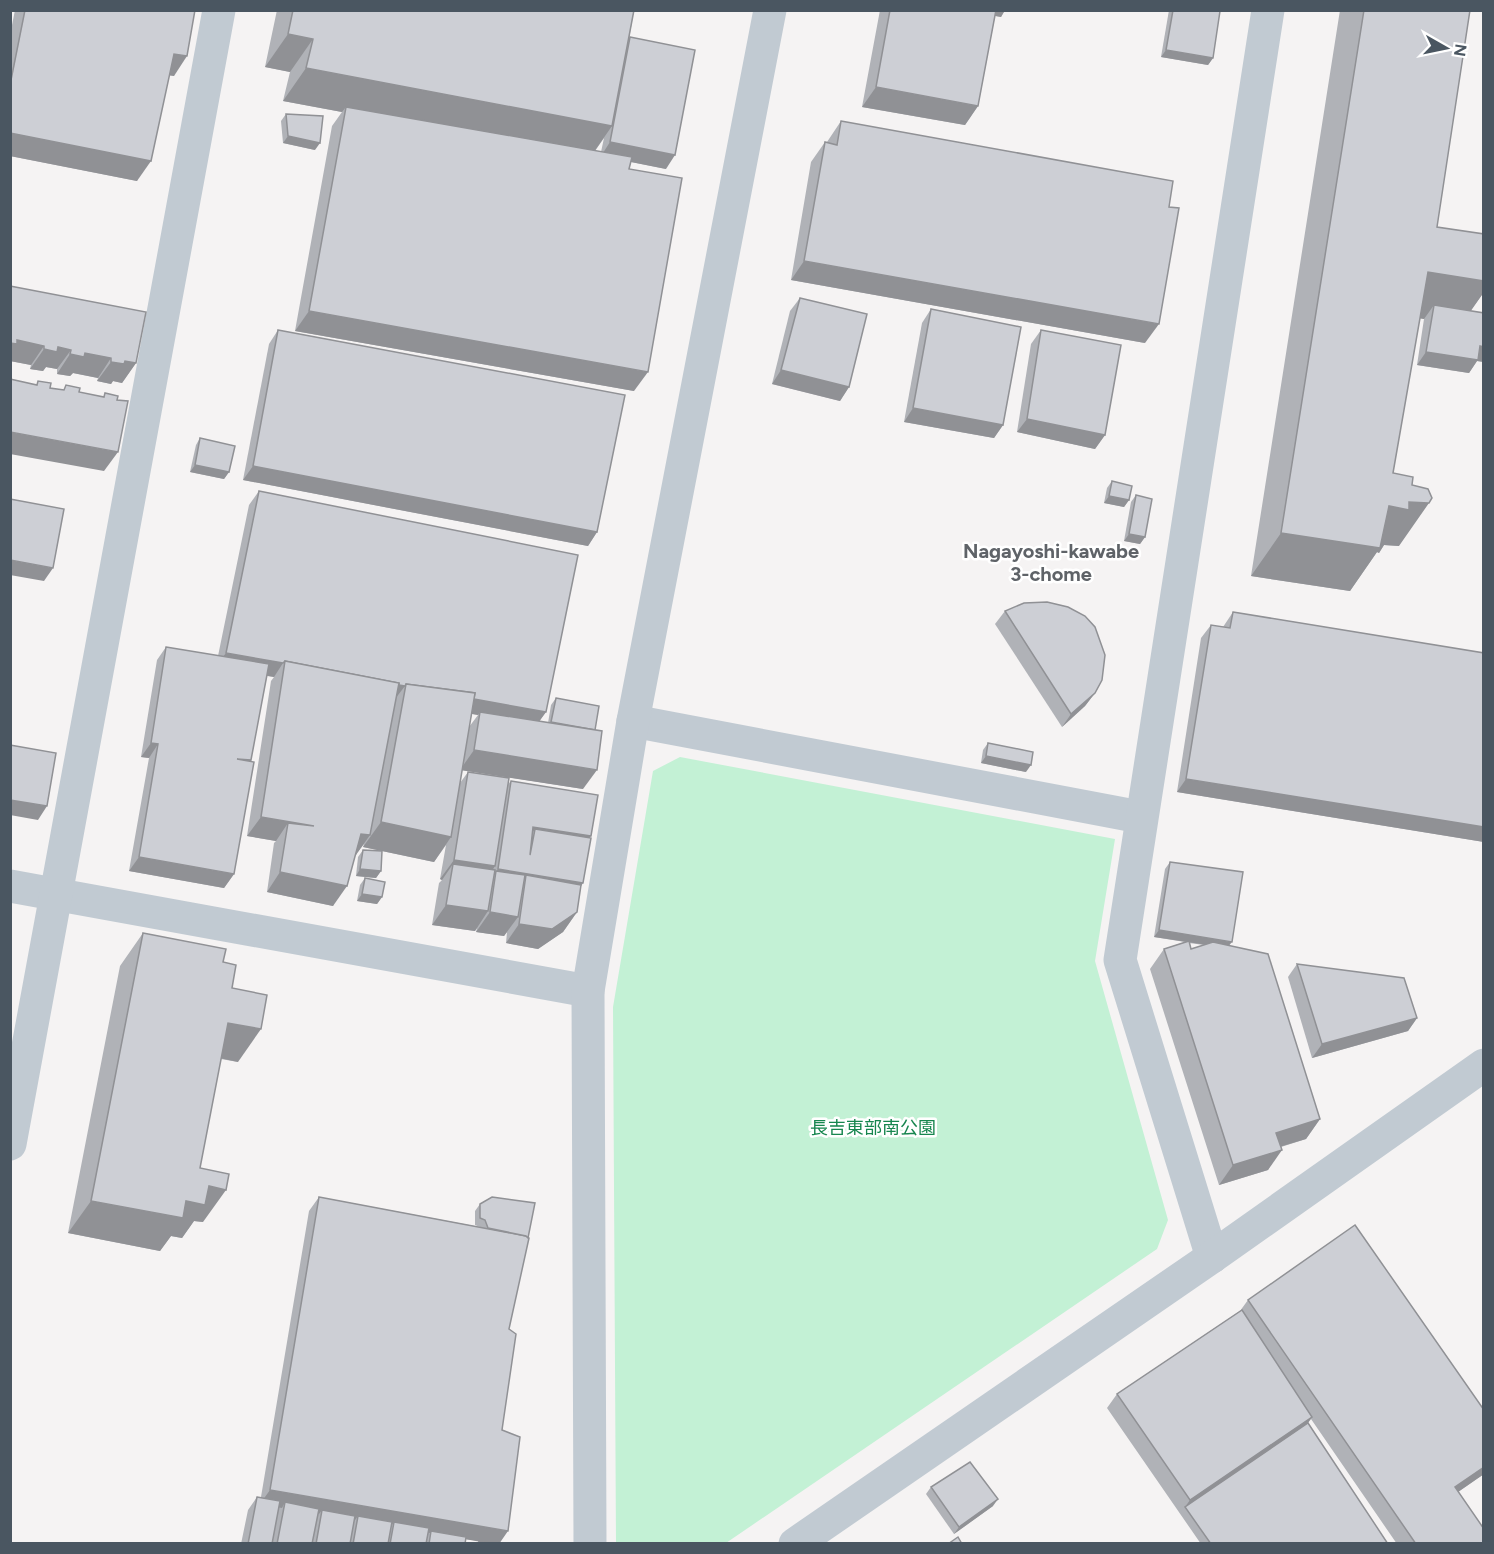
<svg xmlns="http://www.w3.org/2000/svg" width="1494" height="1554" viewBox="0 0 1494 1554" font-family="Figtree,'Noto Sans JP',sans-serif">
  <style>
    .green { fill: #c3f1d5 }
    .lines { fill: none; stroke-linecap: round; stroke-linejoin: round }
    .minor { stroke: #c1cad2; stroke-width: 33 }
    .wall { fill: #b0b2b7; fill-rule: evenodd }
    .shaded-wall { fill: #909195 }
    .building { fill: #cdcfd5; stroke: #909195; stroke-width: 1.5 }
    .labels { text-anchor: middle; stroke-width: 5; stroke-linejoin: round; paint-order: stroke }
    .park-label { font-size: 18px; fill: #17864f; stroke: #fff }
    .neighbourhood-label { font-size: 20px; font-weight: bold; fill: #5f6368; stroke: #fff }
  </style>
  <rect width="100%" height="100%" fill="#f5f3f3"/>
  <polygon class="green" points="680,757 1115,839 1095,961 1168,1220 1157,1249 726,1543 616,1543 613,1007 653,771"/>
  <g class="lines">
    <g class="minor">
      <polyline points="633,721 1140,817"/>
      <polyline points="10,886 588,991"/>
      <polyline points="10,1144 219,10"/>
      <polyline points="1212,1257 1120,960 1268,10"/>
      <polyline points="590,1544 588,991 633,721 770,10"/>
      <polyline points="795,1544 1212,1257 1484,1065"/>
    </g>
  </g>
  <g class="wall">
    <polygon points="15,10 195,10 174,76 169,75 137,181 10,156 10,35"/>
    <path d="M277,10H634L629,39L630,37L666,169L631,162L629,169L634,391L295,331L332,126L342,112L283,101L290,72L265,67ZM604,138L601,152L595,151Z"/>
    <polygon points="880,10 1005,10 1001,17 995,16 978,106 965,125 862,107"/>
    <polygon points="1169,10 1220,11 1213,58 1208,65 1161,57"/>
    <polygon points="1340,10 1470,10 1437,227 1484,234 1484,292 1470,311 1484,313 1484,362 1477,361 1469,373 1417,365 1424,319 1420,318 1393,473 1399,546 1384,545 1379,553 1377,552 1350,591 1251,576"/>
    <polygon points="286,114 315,150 283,143 281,121"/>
    <polygon points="841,121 1145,343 791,280 811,162 825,142 827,142"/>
    <polygon points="10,286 136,363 122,383 113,381 111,384 97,381 98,378 73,373 70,376 57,374 57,369 46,367 43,371 30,369 31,365 10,361"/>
    <polygon points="800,298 849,387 840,401 772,384 790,311"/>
    <polygon points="931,309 1003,425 994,438 904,422 922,323"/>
    <polygon points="278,330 597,532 588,546 243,480 269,344"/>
    <polygon points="1041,330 1105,435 1095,449 1017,432 1031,344"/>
    <polygon points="200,438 229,472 224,479 190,472 196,445"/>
    <polygon points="1112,481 1129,500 1124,507 1104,503 1107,488"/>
    <path d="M259,491L546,712L539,721L548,723L551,705L556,698L583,789L462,770L460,783L468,772L508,784L511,781L590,838L583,883L581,886L577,912L563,932L538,949L506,943L507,932L504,936L476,932L477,928L475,931L432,925L439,883L442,880L440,879L446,845L434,862L363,847L364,844L355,855L333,906L267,892L274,843L276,841L247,836L271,681L274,677L267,676L250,761L234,874L224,888L129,871L149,758L141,757L157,660L166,647L218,656L249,505ZM472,714L478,715L469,727Z"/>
    <polygon points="1136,495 1145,537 1140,544 1124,541 1131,502"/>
    <polygon points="1005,611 1095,693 1085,706 1062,727 995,624"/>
    <polygon points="1233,612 1484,653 1484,842 1177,792 1201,638 1211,625 1223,627"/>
    <polygon points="988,743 1026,772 981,763 983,750"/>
    <polygon points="363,850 381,871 376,878 356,876 358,857"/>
    <path d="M1170,862L1229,946L1320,1119L1306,1139L1281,1147L1268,1170L1219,1185L1150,969L1164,949L1185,942L1154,937L1165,869ZM1189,943L1204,945L1191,949Z"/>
    <polygon points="365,878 382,897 377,904 357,901 360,885"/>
    <polygon points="143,933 223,962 232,988 238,1062 221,1059 200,1168 203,1222 194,1221 182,1238 171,1236 160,1251 68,1233 120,966"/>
    <polygon points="1297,964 1417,1018 1408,1031 1312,1058 1288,977"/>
    <polygon points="319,1197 480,1227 475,1225 475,1211 480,1204 492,1197 509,1329 502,1430 499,1544 477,1544 479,1541 466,1539 465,1544 241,1544 248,1510 257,1497 261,1497 309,1211"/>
    <polygon points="1248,1300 1484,1474 1458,1492 1484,1544 1397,1544 1311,1419 1308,1423 1388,1544 1201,1544 1107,1408 1117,1394 1240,1311"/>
    <polygon points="931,1487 993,1506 954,1534 926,1494"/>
  </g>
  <g class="shaded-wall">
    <polygon points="988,10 1005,10 1001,17 986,14"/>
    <polygon points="288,34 313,39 290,72 265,67"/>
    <polygon points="1166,50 1213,58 1208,65 1161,57"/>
    <polygon points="174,54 187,56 174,76 160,74"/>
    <polygon points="306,68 612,126 589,159 346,107 342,112 283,101"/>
    <polygon points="876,87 978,106 965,125 862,107"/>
    <polygon points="10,133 151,161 137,181 10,156"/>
    <polygon points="288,136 320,143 315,150 283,143"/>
    <polygon points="610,142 675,155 666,169 601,156"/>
    <polygon points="804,261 1159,324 1145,343 791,280"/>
    <polygon points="1428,272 1484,281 1484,292 1461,325 1434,305 1424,319 1398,315"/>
    <polygon points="309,311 648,372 634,391 295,331"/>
    <polygon points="17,340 44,346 31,365 10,361 10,343"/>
    <polygon points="1480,346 1484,347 1484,362 1477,361 1469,373 1417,365 1426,352"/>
    <polygon points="58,347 71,350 57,369 46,367 43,371 30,369 44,349"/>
    <polygon points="85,353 111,358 98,378 73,373 70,376 57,374 70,354"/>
    <polygon points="125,361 136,363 122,383 113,381 111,384 97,381 111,362"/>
    <polygon points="781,370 849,387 840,401 772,384"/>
    <polygon points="913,408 1003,425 994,438 904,422"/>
    <polygon points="1027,419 1105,435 1095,449 1017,432"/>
    <polygon points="10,432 118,452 104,471 10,454"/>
    <polygon points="195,465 229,472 224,479 190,472"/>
    <polygon points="253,466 597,532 588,546 243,480"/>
    <polygon points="1109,496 1129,500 1124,507 1104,503"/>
    <polygon points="1409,502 1429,503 1399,546 1384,545 1379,553 1377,552 1350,591 1251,576 1281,533"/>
    <polygon points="1129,534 1145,537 1140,544 1124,541"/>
    <polygon points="10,560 53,568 44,581 10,575"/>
    <polygon points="226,653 283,663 274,677 216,666"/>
    <polygon points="284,664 405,686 395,699"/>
    <polygon points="406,686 546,712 536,726 480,712 478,715 403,701"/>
    <polygon points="1095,693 1085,706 1062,727 1071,714"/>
    <polygon points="151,743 158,744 149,758 141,757"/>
    <polygon points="474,750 597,770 583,789 460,770"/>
    <polygon points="986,756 1031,765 1026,772 981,763"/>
    <polygon points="1186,779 1484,827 1484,842 1177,792"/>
    <polygon points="10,800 47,806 38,820 10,815"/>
    <polygon points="261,817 314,826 288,823 276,841 247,836"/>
    <polygon points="381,822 451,837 434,862 363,847"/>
    <polygon points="533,827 591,836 578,856 535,829 522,847"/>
    <polygon points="361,834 370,835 356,855 347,854"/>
    <polygon points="139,857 234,874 224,888 129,871"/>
    <polygon points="454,860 495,866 482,886 453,864 442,880 440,879"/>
    <polygon points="360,869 381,871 376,878 356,876"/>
    <polygon points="498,869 583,883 569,903 526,875 514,893 496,871 484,888"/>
    <polygon points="280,872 347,886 333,906 267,892"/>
    <polygon points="362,894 382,897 377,904 357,901"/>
    <polygon points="446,905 488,911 475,931 432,925"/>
    <polygon points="490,912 518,917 504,936 476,932"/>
    <polygon points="577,912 563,932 538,949 506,943 519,924"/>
    <polygon points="1159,930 1232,942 1227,948 1154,937"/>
    <polygon points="1417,1018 1408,1031 1312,1058 1322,1044"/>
    <polygon points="228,1023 261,1029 238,1062 205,1055"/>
    <polygon points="1320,1119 1306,1139 1262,1152 1276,1133"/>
    <polygon points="1282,1150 1268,1170 1219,1185 1233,1165"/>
    <polygon points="209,1186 226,1190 203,1222 194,1221 182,1238 171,1236 160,1251 68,1233 91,1201 186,1201"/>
    <polygon points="1312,1417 1303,1430 1185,1507 1180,1514 1190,1500"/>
    <polygon points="1484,1467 1484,1474 1445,1501 1455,1487"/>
    <polygon points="270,1490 508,1531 499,1544 493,1544 430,1533 431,1531 430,1533 393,1527 394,1522 391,1526 358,1516 355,1520 322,1510 319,1514 284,1508 285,1502 282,1508 260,1504"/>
    <polygon points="998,1499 993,1506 954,1534 959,1527"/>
  </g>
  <g class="building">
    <polygon points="25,10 195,10 187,56 174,54 151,161 10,133 10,85"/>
    <polygon points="293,10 634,10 612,126 306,68 313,39 288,34"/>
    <polygon points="890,10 996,10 978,106 876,87"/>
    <polygon points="1173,10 1220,11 1213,58 1166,50"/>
    <polygon points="1364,10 1470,10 1437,227 1484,234 1484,281 1428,272 1393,473 1413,477 1412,485 1428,489 1432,498 1429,503 1409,502 1409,510 1389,506 1380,548 1281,533"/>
    <polygon points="630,37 695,50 675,155 610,142"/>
    <polygon points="346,107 632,157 629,169 682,178 648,372 309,311"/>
    <polygon points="286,114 323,116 320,143 288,136"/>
    <polygon points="841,121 1173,181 1169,207 1179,208 1159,324 804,261 825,142 837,145"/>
    <polygon points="10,286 146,312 136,363 125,361 124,364 111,362 111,358 85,353 84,357 70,354 71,350 58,347 57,352 44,349 44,346 17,340 17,344 10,343"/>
    <polygon points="800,298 867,314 849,387 781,370"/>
    <polygon points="1434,305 1484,313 1484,347 1480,346 1478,360 1426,352"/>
    <polygon points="931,309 1021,327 1003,425 913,408"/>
    <polygon points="278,330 625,395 597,532 253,466"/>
    <polygon points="1041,330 1121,345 1105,435 1027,419"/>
    <polygon points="10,379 37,385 38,381 51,383 50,388 64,390 66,385 80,388 79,392 104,397 105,393 118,396 117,400 128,401 118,452 10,432"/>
    <polygon points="200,438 235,446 229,472 195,465"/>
    <polygon points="1112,481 1132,486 1129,500 1109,496"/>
    <polygon points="259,491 578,555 546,712 474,699 475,693 406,684 405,686 399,685 399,683 285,661 283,663 226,653"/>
    <polygon points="1136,495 1152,499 1145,537 1129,534"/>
    <polygon points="10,499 64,509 53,568 10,560"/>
    <polygon points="1047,602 1068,607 1085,616 1095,627 1105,655 1102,680 1095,693 1071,714 1005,611 1024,603"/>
    <polygon points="1233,612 1484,653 1484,827 1186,779 1211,625 1230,628"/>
    <polygon points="166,647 269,664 251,760 237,759 254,762 234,874 139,857 158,744 151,743"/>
    <polygon points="285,661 399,683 370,835 361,834 347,886 280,872 288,823 314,826 261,817"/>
    <polygon points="406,684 475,693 451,837 381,822"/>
    <polygon points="556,698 599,706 595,730 551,722"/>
    <polygon points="480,712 602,731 597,770 474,750"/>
    <polygon points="988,743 1033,752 1031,765 986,756"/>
    <polygon points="10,745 56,753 47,806 10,800"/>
    <polygon points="468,772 509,778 495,866 454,860"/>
    <polygon points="511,781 598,795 591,836 533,827 530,855 535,829 591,838 583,883 498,869"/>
    <polygon points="363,850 382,851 381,871 360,869"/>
    <polygon points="1170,862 1243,872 1232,942 1159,930"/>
    <polygon points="453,864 495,870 488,911 446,905"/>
    <polygon points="496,871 525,875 518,917 490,912"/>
    <polygon points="526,875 581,885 577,912 552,929 519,924"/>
    <polygon points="365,878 385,882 382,897 362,894"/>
    <polygon points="143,933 226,949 223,962 236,965 232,988 267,995 261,1029 228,1023 200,1168 229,1174 226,1190 209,1186 205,1205 186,1201 183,1218 91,1201"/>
    <polygon points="1189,941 1191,949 1213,942 1268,954 1320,1119 1276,1133 1282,1150 1233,1165 1164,949"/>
    <polygon points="1297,964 1404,978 1417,1018 1322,1044"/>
    <polygon points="319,1197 526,1236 529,1238 509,1329 516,1334 502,1430 520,1437 508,1531 270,1490"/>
    <polygon points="492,1197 535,1203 528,1238 526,1236 488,1228 485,1220 480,1218 480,1204"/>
    <polygon points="1355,1225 1484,1410 1484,1467 1455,1487 1484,1529 1484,1543 1482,1544 1416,1544 1248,1300"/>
    <polygon points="1242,1310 1312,1417 1190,1500 1117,1394"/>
    <polygon points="1308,1423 1388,1544 1211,1544 1185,1507"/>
    <polygon points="970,1462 998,1499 959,1527 931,1487"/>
    <polygon points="257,1497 280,1501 272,1544 248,1544"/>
    <polygon points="285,1502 319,1509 312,1544 277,1544"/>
    <polygon points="322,1510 355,1516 350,1544 316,1544"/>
    <polygon points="358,1516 392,1522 388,1544 353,1544"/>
    <polygon points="394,1522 429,1528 426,1544 390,1544"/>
    <polygon points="431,1531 466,1537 465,1544 429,1544"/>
    <polygon points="958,1537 962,1544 948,1544"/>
    <polygon points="479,1541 495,1544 479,1544"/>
  </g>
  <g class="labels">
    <g class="park-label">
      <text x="873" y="1134">長吉東部南公園</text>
    </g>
    <g class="neighbourhood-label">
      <text x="1051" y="558">Nagayoshi-kawabe<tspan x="1051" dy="23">3-chome</tspan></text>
    </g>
  </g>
  <rect width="1494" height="1554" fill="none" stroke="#4a5661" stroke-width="24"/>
  <g transform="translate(1446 48) rotate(99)" stroke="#ffffff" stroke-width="4.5" paint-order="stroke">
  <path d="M0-4.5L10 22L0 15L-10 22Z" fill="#4a5661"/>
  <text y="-9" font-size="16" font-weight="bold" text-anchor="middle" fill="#4a5661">N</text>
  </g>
</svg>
